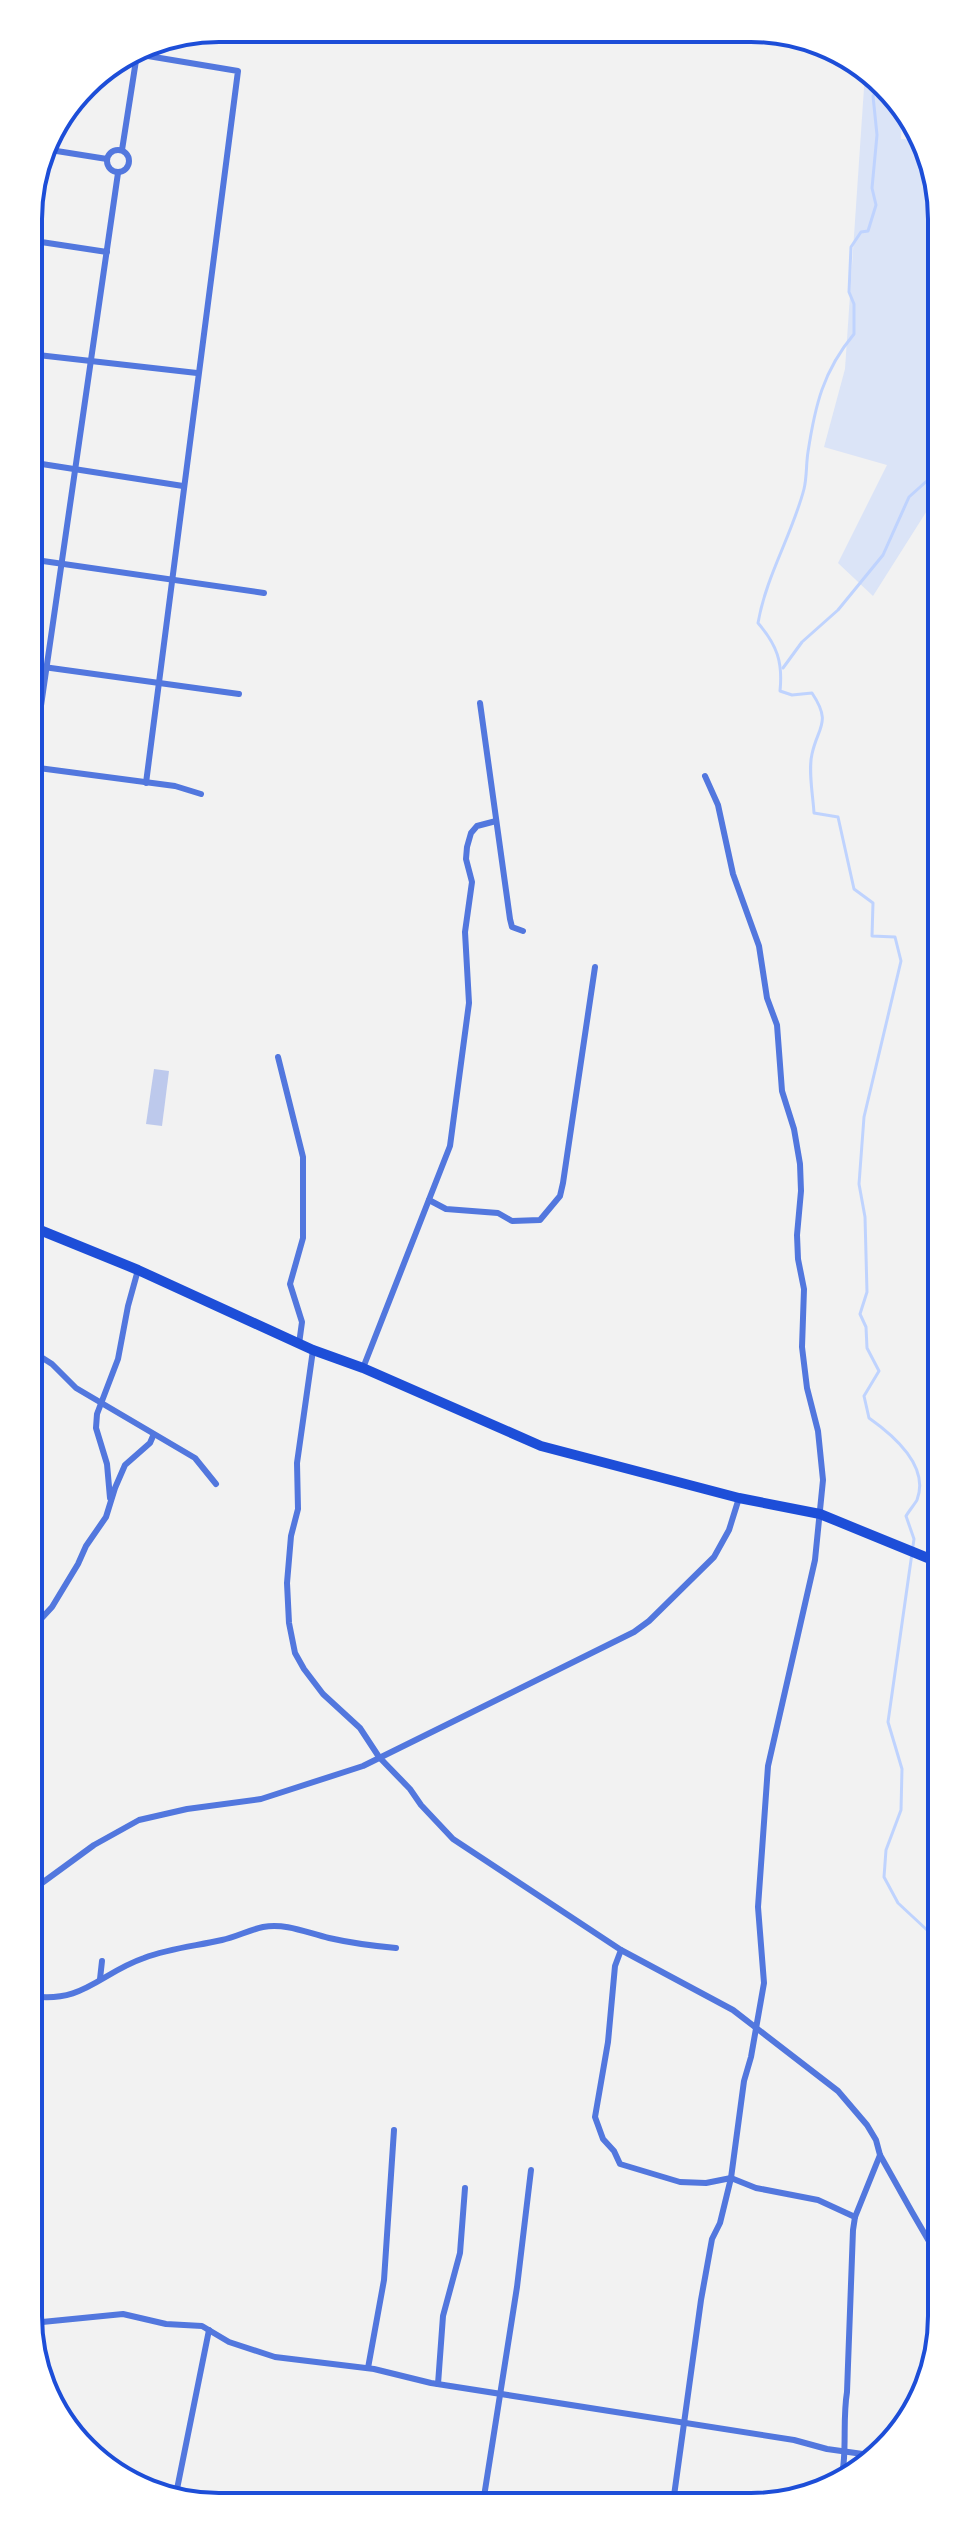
<svg xmlns="http://www.w3.org/2000/svg" width="970" height="2535" viewBox="0 0 970 2535" font-family="'Fira Sans Condensed',sans-serif">
  <style>
    .green { fill: #dbe4f7 }
    .lines { fill: none; stroke-linecap: round; stroke-linejoin: round }
    .stream { stroke: #bfd3fe; stroke-width: 3 }
    .building { fill: #bdc9ec }
    .minor { stroke: #5277de; stroke-width: 6 }
    .trunk { stroke: #1d4ed8; stroke-width: 10 }
    .rim { fill: none; stroke: #1d4ed8; stroke-width: 4 }
  </style>
  <rect width="100%" height="100%" fill="#f2f2f2"/>
  <path class="green" d="M865,73C895,89 903,105 901,139L916,140L938,181L939,496L935,498L873,596L838,563L887,465L824,447L845,369Z"/>
  <g class="lines">
    <g class="stream">
      <path d="M884,83L873,96L877,135L872,188L876,205L868,231L861,232L851,247L849,292L854,304V334C823,371 815,406 808,452C806,464 807,477 804,489C792,535 766,576 758,623C777,645 783,662 780,691L792,695L812,693C832,723 818,726 812,754C808,771 813,795 814,813L838,817L854,889L873,903L872,936L895,937L901,961L864,1117L859,1184L865,1217L867,1292L860,1314L866,1327L867,1348L879,1371L864,1396L869,1418C893,1435 930,1466 917,1500C914,1505 909,1511 906,1516L914,1539L888,1722L902,1769L901,1810L886,1850L884,1877L898,1903L941,1943"/>
      <polyline points="783,668 802,642 838,610 883,555 909,497 939,470"/>
    </g>
  </g>
  <polygon class="building" points="154,1069 169,1071 162,1126 146,1124"/>
  <g class="lines">
    <g class="minor">
      <polyline points="130,53 238,71 146,783"/>
      <polyline points="44,149 107,159"/>
      <circle cx="118" cy="161" r="11"/>
      <polyline points="122,150 137,54"/>
      <polyline points="28,240 107,252"/>
      <polyline points="29,354 197,373"/>
      <polyline points="29,462 183,486"/>
      <polyline points="29,559 264,593"/>
      <polyline points="29,665 239,694"/>
      <polyline points="480,703 510,919 512,927 523,931"/>
      <polyline points="31,767 175,786 201,794"/>
      <polyline points="32,768 118,173"/>
      <polyline points="278,1057 303,1157 303,1238 290,1284 302,1322 299,1344"/>
      <polyline points="429,1200 446,1209 498,1213 512,1221 540,1220 560,1196 563,1183 595,967"/>
      <polyline points="30,1335 41,1357 52,1364 76,1388 195,1458 216,1484"/>
      <polyline points="313,1350 297,1463 298,1509 291,1536 287,1583 289,1623 295,1653 304,1669 323,1694 360,1728 379,1757 410,1789 421,1805 453,1839 621,1950 733,2010 838,2091 867,2125 876,2140 880,2155 912,2212 930,2243 941,2254"/>
      <polyline points="363,1368 450,1146 469,1003 465,932 472,882 466,859 467,847 471,833 477,826 496,821"/>
      <polyline points="110,1498 107,1464 96,1428 97,1414 118,1359 128,1306 138,1270"/>
      <polyline points="31,1640 40,1620 52,1607 78,1564 86,1546 106,1517 115,1488 125,1465 150,1443 153,1436"/>
      <polyline points="31,1891 94,1845 139,1820 187,1809 261,1799 363,1766 634,1632 649,1621 714,1557 729,1530 739,1498"/>
      <polyline points="621,1950 615,1966 608,2042 595,2117 603,2139 614,2151 620,2164 680,2182 706,2183 731,2178 756,2188 818,2200 855,2217"/>
      <polyline points="100,1979 102,1961"/>
      <path d="M31,1996C83,2004 100,1973 144,1958C170,1948 196,1946 222,1940C236,1937 249,1930 263,1927C287,1923 307,1933 329,1938C351,1943 374,1946 396,1948"/>
      <polyline points="32,2323 123,2314 166,2324 202,2326 229,2342 275,2357 374,2369 431,2383 794,2440 827,2449 877,2456"/>
      <polyline points="368,2368 384,2280 394,2130"/>
      <polyline points="438,2384 443,2316 460,2253 465,2188"/>
      <path d="M840,2484C848,2454 842,2422 847,2392L853,2230L855,2217L880,2155"/>
      <polyline points="175,2499 209,2330"/>
      <polyline points="483,2503 517,2287 531,2170"/>
      <polyline points="673,2503 701,2300 712,2239 720,2223 731,2178 744,2081 751,2057 764,1983 758,1907 768,1766 815,1560 823,1480 818,1431 807,1388 802,1347 804,1289 798,1259 797,1235 801,1191 800,1164 794,1129 782,1091 777,1025 767,998 759,946 733,874 718,805 705,776"/>
    </g>
    <polyline class="trunk" points="30,1226 138,1270 313,1350 363,1368 541,1446 739,1498 820,1514 940,1563"/>
  </g>
  <path d="M0 0H970V2535H0ZM219 42H751A177 177 0 0 1 928 219V2316A177 177 0 0 1 751 2493H219A177 177 0 0 1 42 2316V219A177 177 0 0 1 219 42Z" fill="#fff" fill-rule="evenodd"/>
  <path class="rim" d="M219 42H751A177 177 0 0 1 928 219V2316A177 177 0 0 1 751 2493H219A177 177 0 0 1 42 2316V219A177 177 0 0 1 219 42Z"/>
</svg>
